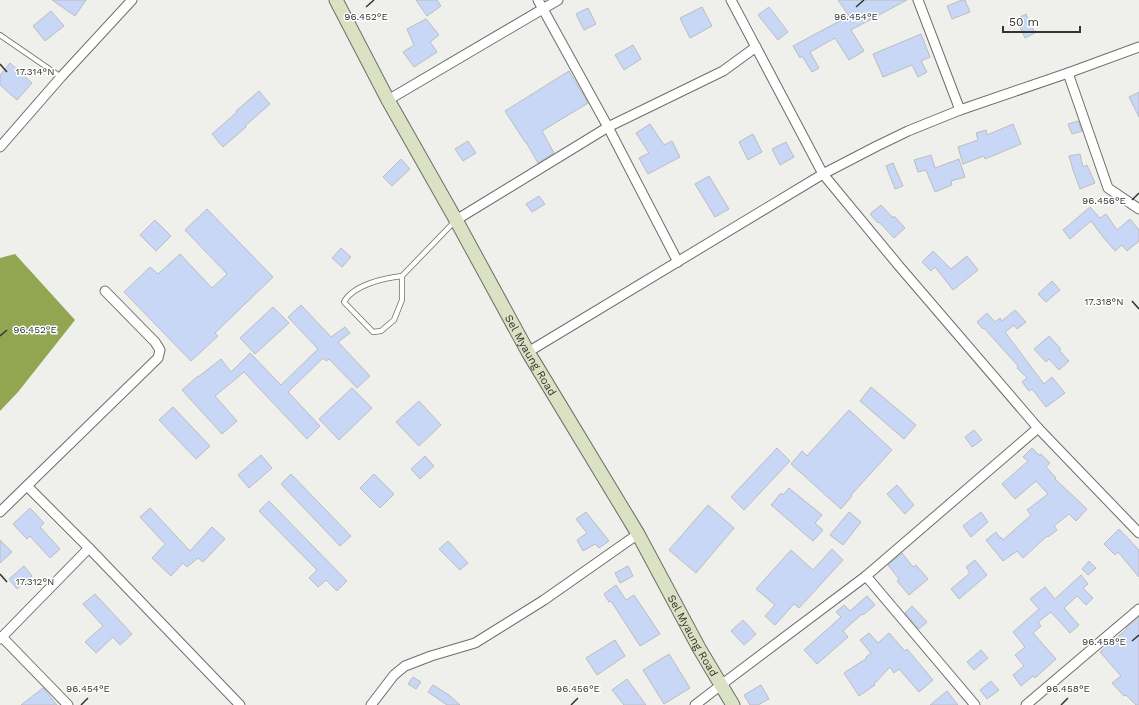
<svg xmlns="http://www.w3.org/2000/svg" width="1139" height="705" viewBox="0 0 1139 705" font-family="'Work Sans',sans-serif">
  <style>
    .water { fill: #92a551 }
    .building { fill: #c7d7f5; stroke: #bbbdc1 }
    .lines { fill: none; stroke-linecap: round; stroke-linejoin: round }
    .service-casing { stroke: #6d6f6a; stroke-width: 6 }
    .minor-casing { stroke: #6d6f6a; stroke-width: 11 }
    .secondary-casing { stroke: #6d6f6a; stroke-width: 15 }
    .service { stroke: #fff; stroke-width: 4.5 }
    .minor { stroke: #fff; stroke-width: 9 }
    .secondary { stroke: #dbe1c3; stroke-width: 13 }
    .ticks { fill: none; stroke: #333432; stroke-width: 1.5 }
    .labels { text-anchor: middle; stroke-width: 3; stroke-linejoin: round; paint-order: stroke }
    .street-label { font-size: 11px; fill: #333432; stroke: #fff }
    .ticks-label { font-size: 10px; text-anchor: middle; fill: #333432; stroke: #fff; stroke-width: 3; stroke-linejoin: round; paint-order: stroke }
  </style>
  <rect width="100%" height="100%" fill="#eff0eb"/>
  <polygon class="water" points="15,254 75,320 18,392 0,411 0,258"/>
  <g class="building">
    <polygon points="52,0 86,0 75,16"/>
    <polygon points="416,0 437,0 441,6 427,16"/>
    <polygon points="838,0 907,0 851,30 864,51 849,60 835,38 810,52 819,68 812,72 802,56 800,58 793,46 849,16"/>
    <polygon points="962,0 965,0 970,12 952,19 947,6"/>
    <polygon points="702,7 712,26 690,38 680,18"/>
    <polygon points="769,7 788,32 778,40 758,15"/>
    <polygon points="588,8 596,24 584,30 576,14"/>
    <polygon points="51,11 64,26 45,41 33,26"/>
    <polygon points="1026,14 1035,33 1025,38 1016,19"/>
    <polygon points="426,19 439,35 430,42 437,52 414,67 403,52 414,45 407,29"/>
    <polygon points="921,34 930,57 921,61 927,72 918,77 912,65 883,77 873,54"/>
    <polygon points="633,45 641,59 624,70 615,55"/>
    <polygon points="10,63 32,83 17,100 0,85 0,75"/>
    <polygon points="569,71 588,103 542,131 554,153 538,163 526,142 525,142 505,111"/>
    <polygon points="259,91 270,104 245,126 246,127 223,147 212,134 237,112 236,111"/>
    <polygon points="1139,92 1139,117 1129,97"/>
    <polygon points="1078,121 1082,131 1072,134 1068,124"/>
    <polygon points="650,124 664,145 672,141 680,157 648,174 639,158 649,153 636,133"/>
    <polygon points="1013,124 1021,144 985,159 984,156 963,164 958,147 978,140 976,133 986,130 987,135"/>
    <polygon points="753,134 762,152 748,160 739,142"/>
    <polygon points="468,141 476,153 463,161 455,149"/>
    <polygon points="786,142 794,157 780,165 772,149"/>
    <polygon points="1080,154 1083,167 1087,165 1095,183 1080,189 1073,170 1069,156"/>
    <polygon points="931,155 935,168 959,159 965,177 951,181 952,185 935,192 926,170 918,172 914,160"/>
    <polygon points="401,159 410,169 392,186 383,177"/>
    <polygon points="893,163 903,186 895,189 886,166"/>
    <polygon points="709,176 729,209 715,217 695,184"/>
    <polygon points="539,196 545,204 532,212 526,204"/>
    <polygon points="881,205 893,218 894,216 905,228 894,238 879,222 878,223 870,214"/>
    <polygon points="1090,207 1100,218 1106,214 1117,230 1130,219 1139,230 1139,241 1127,251 1122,245 1115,251 1103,237 1091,221 1070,239 1063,230"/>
    <polygon points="207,209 273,277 215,333 218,336 191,361 124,292 150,267 158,274 180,254 212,288 227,274 185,230"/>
    <polygon points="155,220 171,236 156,251 140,235"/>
    <polygon points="341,248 351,257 342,267 332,258"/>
    <polygon points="933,251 951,269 967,256 978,270 953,290 935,267 931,271 922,262"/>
    <polygon points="1052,281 1060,290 1046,302 1038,294"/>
    <polygon points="301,305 331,337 345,327 350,333 338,342 370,376 357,388 329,359 326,361 323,358 288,392 320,426 307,439 244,372 215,396 237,421 222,434 182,390 198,376 198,377 221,359 231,372 250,353 281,385 318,349 288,317"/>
    <polygon points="273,307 289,323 255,354 240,338"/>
    <polygon points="1015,310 1026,322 1017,329 1014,325 1005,332 1044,384 1052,377 1065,393 1046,407 1032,389 1029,391 1022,382 1027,378 1017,368 1018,366 984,328 983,329 977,322 987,313 995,322 1000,318 1002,321"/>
    <polygon points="1049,336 1061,349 1059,350 1069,361 1059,370 1049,359 1046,362 1034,349"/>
    <polygon points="871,387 916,425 904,439 860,401"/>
    <polygon points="352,388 372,408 339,440 319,419"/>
    <polygon points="419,401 441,425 419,446 396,422"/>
    <polygon points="173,407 210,446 196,459 159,420"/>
    <polygon points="849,410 892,450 851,495 852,496 841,509 791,464 802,451 807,456"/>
    <polygon points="974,430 982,440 972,447 965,437"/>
    <polygon points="777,448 790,461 744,510 731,497"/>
    <polygon points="1032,448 1039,455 1041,454 1050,463 1046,467 1056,478 1055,479 1087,509 1076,521 1069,514 1054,526 1057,530 1048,537 1047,536 1023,558 1017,551 1003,561 986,540 996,532 1000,538 1001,537 1003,540 1031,515 1027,510 1048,494 1036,481 1015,499 1002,484 1028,461 1023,457"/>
    <polygon points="261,455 272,468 249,488 238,475"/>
    <polygon points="425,456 434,466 420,479 411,469"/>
    <polygon points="291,474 351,536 340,546 281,484"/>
    <polygon points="374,474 394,494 380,508 360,488"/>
    <polygon points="897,485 914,505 905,514 887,494"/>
    <polygon points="789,488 822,515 815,523 823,530 813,541 771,505 781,493 783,495"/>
    <polygon points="269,501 347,581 337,591 326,580 318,587 309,578 317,570 259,511"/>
    <polygon points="708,505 734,528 696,573 669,550"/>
    <polygon points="30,508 44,523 40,527 60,549 50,558 30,536 27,539 13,524"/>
    <polygon points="150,508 190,551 212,527 225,539 203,562 198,558 187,567 183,563 171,576 152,558 165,544 140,517"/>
    <polygon points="586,512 609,541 599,548 595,544 583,551 577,540 587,533 576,519"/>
    <polygon points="849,512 861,522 843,545 830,535"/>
    <polygon points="981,512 988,522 971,537 963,526"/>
    <polygon points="1119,529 1139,550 1139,577 1118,552 1115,555 1104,544"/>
    <polygon points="0,540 12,552 0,563"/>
    <polygon points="448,541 468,563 460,570 439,549"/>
    <polygon points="832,549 843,560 799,608 794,604 775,625 765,616 775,605 756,589 791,550 813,570"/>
    <polygon points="902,553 913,567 916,565 928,579 909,595 897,581 899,579 888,565"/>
    <polygon points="975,560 987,575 959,599 951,589 970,573 966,567"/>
    <polygon points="1089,561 1096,568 1088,575 1082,569"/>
    <polygon points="24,566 32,576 17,589 9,579"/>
    <polygon points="628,566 633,576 620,583 615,573"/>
    <polygon points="1081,575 1088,584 1083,588 1093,598 1086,605 1077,596 1064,608 1079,625 1070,633 1051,612 1038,622 1041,626 1033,633 1056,659 1035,678 1033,676 1021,686 1013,675 1024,666 1015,655 1025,647 1013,632 1039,609 1030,599 1045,587 1055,599"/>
    <polygon points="616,585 626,600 634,595 660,634 640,646 611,601 609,602 604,594"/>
    <polygon points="95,594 132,634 120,645 113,637 96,653 85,642 103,626 83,604"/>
    <polygon points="867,596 875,605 863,615 862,614 843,631 848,637 817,664 804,650 841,617 836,612 844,605 850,611"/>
    <polygon points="912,606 927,622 919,629 905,613"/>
    <polygon points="1139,617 1139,705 1136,705 1126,695 1124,696 1112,683 1121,676 1100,652 1127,629 1126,628"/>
    <polygon points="743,620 756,634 744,645 731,631"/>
    <polygon points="869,633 878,643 889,633 905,651 907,649 933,680 919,692 899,669 894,673 890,667 874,684 875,685 859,696 844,673 867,658 866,657 871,653 860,640"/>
    <polygon points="615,640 625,656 597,675 586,658"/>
    <polygon points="981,650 988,658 974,670 967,662"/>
    <polygon points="669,654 690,688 664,704 643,670"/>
    <polygon points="413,677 421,682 416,689 408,684"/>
    <polygon points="627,679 646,705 624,705 612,690"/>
    <polygon points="991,681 999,690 987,699 980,690"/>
    <polygon points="433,685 449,695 460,705 447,705 428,692"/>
    <polygon points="761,685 769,699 758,705 750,705 744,695"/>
    <polygon points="43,688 57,705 21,705"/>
    <polygon points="947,691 958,705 930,705"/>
  </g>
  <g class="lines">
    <g class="service-casing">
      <g id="service">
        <polyline points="0,35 61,77"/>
        <path d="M402,276V300L394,320L381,331L373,332L344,302C353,285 384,278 402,276Z"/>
        <polyline points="402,276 455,221"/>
      </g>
    </g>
    <g class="minor-casing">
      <g id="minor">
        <polyline points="538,0 608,127 678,262"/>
        <polyline points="731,0 823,174 899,266 1038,428 1139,533"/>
        <polyline points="918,0 960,110"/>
        <polyline points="1068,73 1108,188 1139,209"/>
        <polyline points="388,100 558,0"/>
        <polyline points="0,147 61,77 132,0"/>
        <polyline points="456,220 608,127 723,71 756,47"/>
        <polyline points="528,352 823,174 877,146 908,131 960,110 1068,73 1139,47"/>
        <polyline points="27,486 89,548 240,705"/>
        <polyline points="0,512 158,358 160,350 155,342 105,291"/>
        <polyline points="866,576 975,705"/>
        <polyline points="2,637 68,705"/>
        <polyline points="0,639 89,548"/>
        <polyline points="371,705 394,675 405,666 431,656 475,643 544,600 638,534"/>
        <polyline points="695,705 721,685 866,576 1038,428"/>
        <polyline points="1026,705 1139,609"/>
      </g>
    </g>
    <g class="secondary-casing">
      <g id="secondary">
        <path id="s1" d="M336,0L388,100L456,220L528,352L638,534L699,648L733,705"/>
      </g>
    </g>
    <use href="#service" class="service"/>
    <use href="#minor" class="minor"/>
    <use href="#secondary" class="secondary"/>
  </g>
  <path class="ticks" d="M366,7L374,0M856,7L864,0M0,64L7,72M1132,200L1139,193M1132,301L1139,309M0,336L7,330M0,574L7,582M1132,641L1139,635M81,705L88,698M571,705L578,698M1061,705L1068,698"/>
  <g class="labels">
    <g class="street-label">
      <text dy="4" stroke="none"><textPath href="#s1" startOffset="405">Sel Myaung Road</textPath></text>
      <text dy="4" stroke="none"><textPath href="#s1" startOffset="729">Sel Myaung Road</textPath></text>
    </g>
  </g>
  <g class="ticks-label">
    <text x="366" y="20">96.452°E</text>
    <text x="856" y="20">96.454°E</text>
    <text x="35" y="75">17.314°N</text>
    <text x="1104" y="204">96.456°E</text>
    <text x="1104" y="305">17.318°N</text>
    <text x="35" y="333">96.452°E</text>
    <text x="35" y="585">17.312°N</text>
    <text x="1104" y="645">96.458°E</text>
    <text x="88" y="692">96.454°E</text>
    <text x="578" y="692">96.456°E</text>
    <text x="1068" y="692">96.458°E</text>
  </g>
  <path d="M1003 26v6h77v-6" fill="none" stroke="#333432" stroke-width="2"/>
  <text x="1009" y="26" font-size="12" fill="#333432" stroke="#ffffff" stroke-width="3" paint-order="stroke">50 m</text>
</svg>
